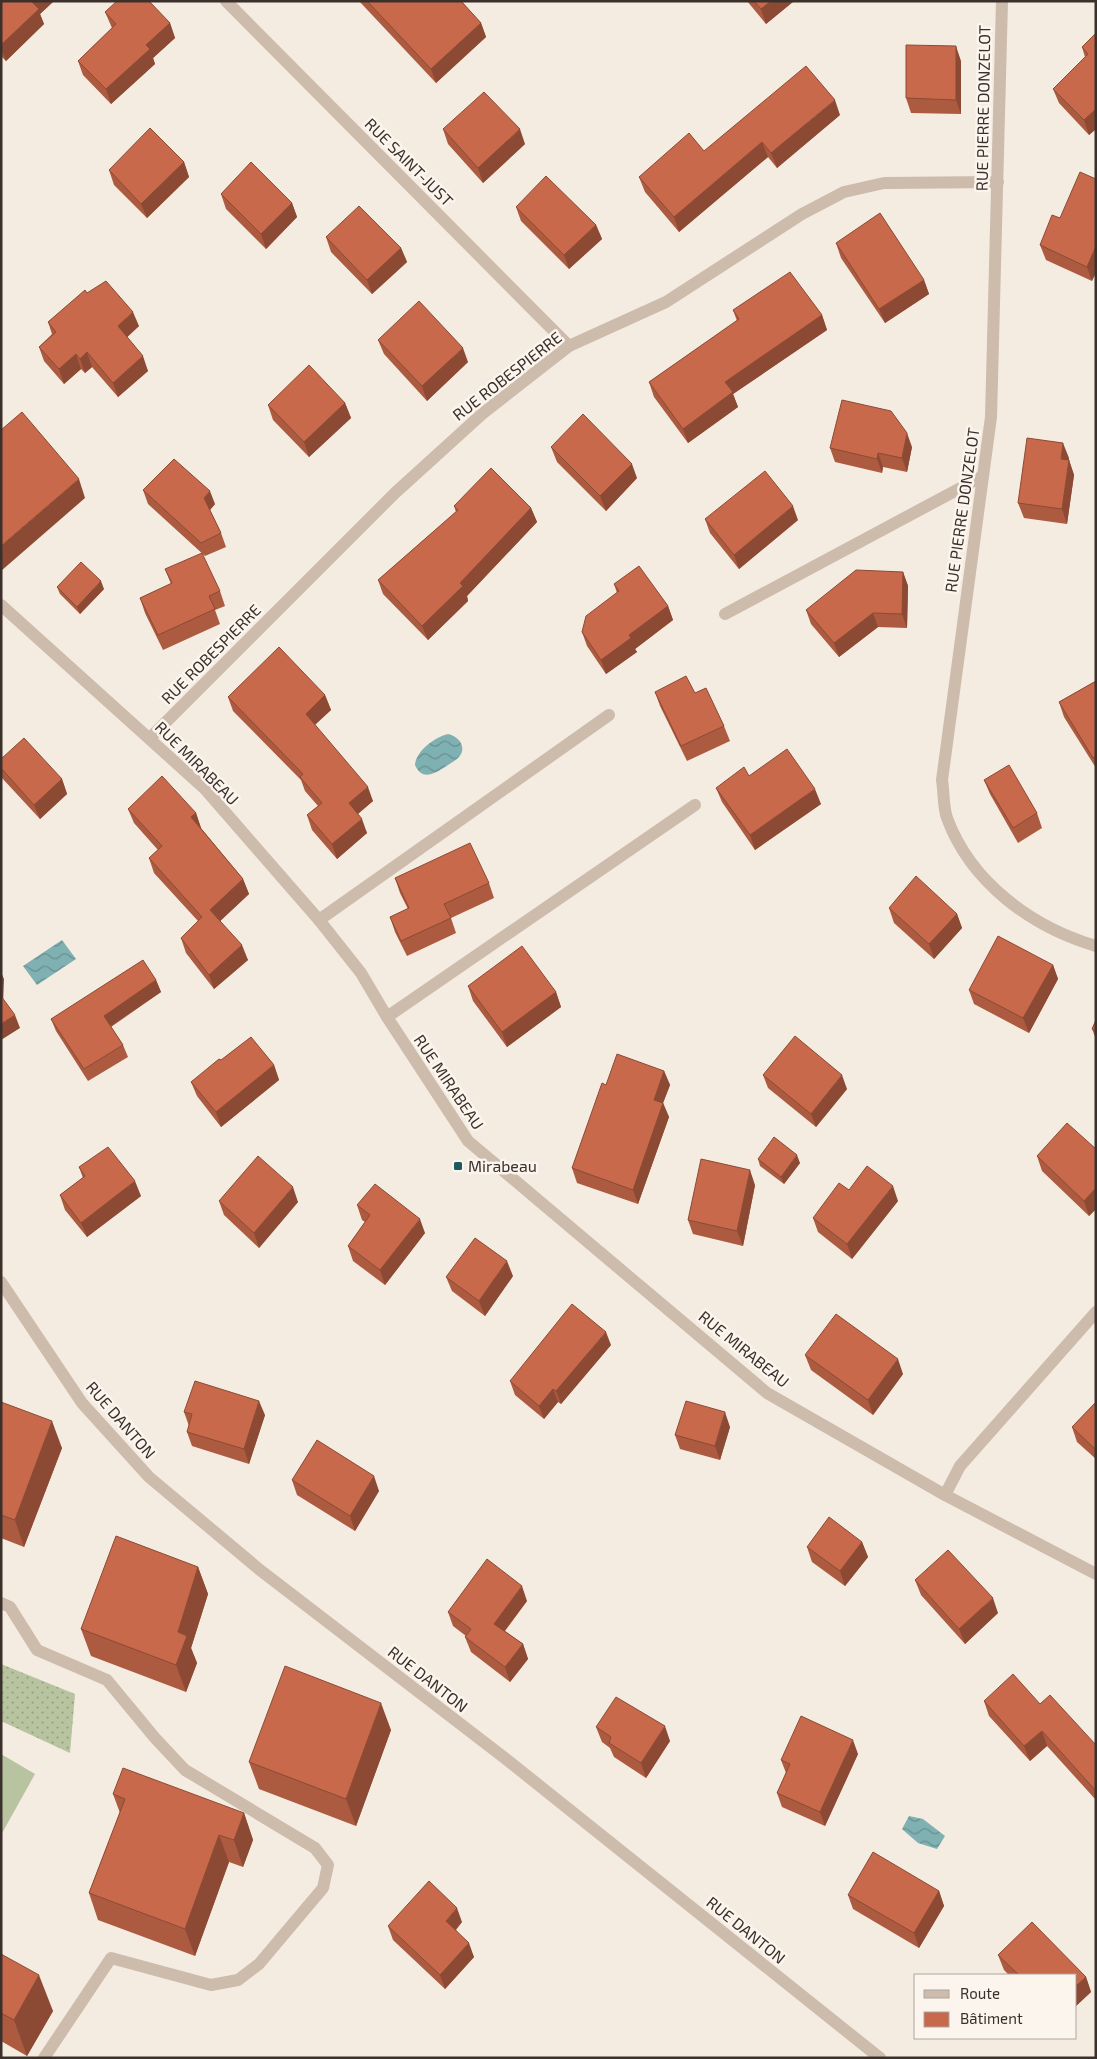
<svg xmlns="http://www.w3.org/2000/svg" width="1097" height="2059" viewBox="0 0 1097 2059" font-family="'Exo 2',sans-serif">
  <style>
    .grass { fill: #b8c4a0 }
    .garden { fill: url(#garden-dots) }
    .water { fill: url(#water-waves) }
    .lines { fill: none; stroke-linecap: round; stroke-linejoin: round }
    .lane { stroke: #cdbbac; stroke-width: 12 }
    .street { stroke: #cdbbac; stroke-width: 12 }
    .wall { fill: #ac5a40 }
    .shaded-wall { fill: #8c4a34 }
    .building { fill: #c8694b; stroke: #8c4a34 }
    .poi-dot { fill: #1f5a5e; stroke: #fbf5ee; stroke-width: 2 }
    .labels { text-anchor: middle; stroke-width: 5; stroke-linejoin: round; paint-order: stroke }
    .street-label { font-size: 16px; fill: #3b302b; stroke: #fbf5ee }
    .poi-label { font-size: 16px; fill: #3b302b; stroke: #fbf5ee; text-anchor: start }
  </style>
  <defs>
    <pattern id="garden-dots" width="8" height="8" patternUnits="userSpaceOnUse" patternTransform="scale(1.25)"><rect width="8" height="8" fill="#b8c4a0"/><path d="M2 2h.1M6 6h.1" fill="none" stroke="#97a083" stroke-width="1.8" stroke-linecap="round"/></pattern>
    <pattern id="water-waves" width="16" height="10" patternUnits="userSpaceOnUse" patternTransform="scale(1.25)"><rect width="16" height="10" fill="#7fb0b2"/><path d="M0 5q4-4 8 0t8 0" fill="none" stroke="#699091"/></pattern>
  </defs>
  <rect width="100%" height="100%" fill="#f4ebe1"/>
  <polygon class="grass" points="1,1754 35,1774 1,1835"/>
  <polygon class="garden" points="1,1664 75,1694 70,1753 1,1721"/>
  <g class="water">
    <path d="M448,734C459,736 468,748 458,758C455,761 449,764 445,767C434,774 422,781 415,765C416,751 435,737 448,734Z"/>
    <polygon points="62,940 76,959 37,985 23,966"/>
    <polygon points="909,1816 923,1819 945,1836 937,1849 918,1843 902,1829"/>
  </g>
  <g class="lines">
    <g class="lane">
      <polyline points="725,614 983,476"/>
      <polyline points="319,920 609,715"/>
      <polyline points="387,1017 695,805"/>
      <polyline points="1,1603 10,1607 37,1650 107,1680 155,1738 185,1770 315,1848 328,1865 323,1888 259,1964 238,1980 211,1985 111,1958 44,2058"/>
    </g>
    <g class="street">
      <polyline points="226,1 569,346"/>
      <path d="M1002,1L991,417L942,780C944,792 943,807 947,818C971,883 1032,927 1096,946"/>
      <polyline points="1,605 205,789 319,920 361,973 387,1017 468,1141 767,1393 945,1495 1096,1574"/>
      <polyline points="150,738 395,493 482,414 569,346 666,302 802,214 844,192 884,183 998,182"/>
      <polyline points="1,1282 82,1403 149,1477 260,1570 506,1759 880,2058"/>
      <polyline points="945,1495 960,1466 1096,1312"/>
    </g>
  </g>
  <g class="wall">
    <polygon points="1,1 54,1 40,14 44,24 6,61 1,56"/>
    <polygon points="359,1 461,1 481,23 486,37 436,83"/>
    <polygon points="747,1 794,1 766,24"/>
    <polygon points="105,12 170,23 175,38 153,58 155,64 111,104 83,75 78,61 112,28"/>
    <polygon points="1096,33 1096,129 1089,135 1059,103 1053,89 1085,57 1082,47"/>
    <polygon points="961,61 961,114 911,113 906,98"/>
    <polygon points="840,115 777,168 768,157 679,232 645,192 639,177 704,151"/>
    <polygon points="443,129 525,144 483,183 448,144"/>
    <polygon points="184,162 189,177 147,218 114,185 109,170"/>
    <polygon points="1096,179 1092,281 1046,260 1040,245 1060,218"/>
    <polygon points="221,194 292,203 297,217 266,249 226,209"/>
    <polygon points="516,207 596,225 602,239 569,269 521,221"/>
    <polygon points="326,237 401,248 407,262 372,294 331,252"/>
    <polygon points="836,243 924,280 929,294 885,323 841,258"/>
    <polygon points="87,293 139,326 127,337 148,371 118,397 92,367 85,373 81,369 64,384 44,361 39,347 52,334 48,322"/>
    <polygon points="733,310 822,315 827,330 733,394 738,407 688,443 654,397 649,382 737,321"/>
    <polygon points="378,340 468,362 427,401 384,354"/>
    <polygon points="345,403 351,418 309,457 273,420 268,405"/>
    <polygon points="551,447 637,478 606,511 557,462"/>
    <polygon points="912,447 907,472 883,467 882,473 835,462 830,448"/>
    <polygon points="1069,458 1069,460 1074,475 1067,524 1024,518 1018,503"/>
    <polygon points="143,490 215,504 210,510 221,533 226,547 205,556 148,504"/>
    <polygon points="454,506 531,508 537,522 467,596 468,601 428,640 383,594 378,580 456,512"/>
    <polygon points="705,519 798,520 739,569 710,533"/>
    <polygon points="165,569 220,591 225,606 215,610 220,624 163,650 145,613 140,598 171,584"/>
    <polygon points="903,572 908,586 907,628 878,627 839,657 811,624 806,610"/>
    <polygon points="614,584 668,606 673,620 635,649 637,652 606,674 587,646 582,632 617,593"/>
    <polygon points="57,587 104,589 80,614 60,594"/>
    <polygon points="1096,681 1096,768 1064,717 1059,702"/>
    <polygon points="655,692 695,693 724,726 730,741 687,761 660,706"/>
    <polygon points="325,695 331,710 315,725 373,801 358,814 367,833 337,859 312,830 307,815 318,806 305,791 301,780 233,711 228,697"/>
    <polygon points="1,759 62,779 67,794 40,819 2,778 1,776"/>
    <polygon points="749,776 821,804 755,850 722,802 716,788"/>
    <polygon points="984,780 1037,813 1042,828 1018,843 990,794"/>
    <polygon points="128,809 196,813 201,828 243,879 249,894 220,921 248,960 214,989 186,953 181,938 198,921 154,873 149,858 158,850 134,823"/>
    <polygon points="395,878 489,883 494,898 451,918 456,933 407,956 395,932 390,917 408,909 400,893"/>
    <polygon points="889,908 957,914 962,928 934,959 894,923"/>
    <polygon points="1053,965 1058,979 1029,1033 974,1004 969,990"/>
    <polygon points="156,980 161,992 111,1027 123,1045 128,1057 88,1081 56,1031 51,1019"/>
    <polygon points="468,986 556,992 561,1007 507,1047 473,1001"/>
    <polygon points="1096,1020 1096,1039 1092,1029"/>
    <polygon points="221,1060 274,1065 279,1080 221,1127 197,1096 191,1082"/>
    <polygon points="664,1071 670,1085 663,1103 669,1117 638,1204 577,1183 572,1168 606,1085"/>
    <polygon points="763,1075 847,1089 816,1127 768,1088"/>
    <polygon points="1096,1149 1096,1209 1089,1216 1042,1171 1037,1156"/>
    <polygon points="758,1159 800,1163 784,1184 760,1166"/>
    <polygon points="79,1167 141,1196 87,1237 65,1210 60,1195 83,1178"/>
    <polygon points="755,1185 743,1246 693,1234 688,1220"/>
    <polygon points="849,1190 898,1201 852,1259 818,1232 813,1218"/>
    <polygon points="219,1201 298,1202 259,1248 224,1215"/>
    <polygon points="357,1205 425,1233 385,1285 353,1261 348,1246 365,1222 362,1220"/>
    <polygon points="513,1276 485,1316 452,1291 446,1277"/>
    <polygon points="611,1345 561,1404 558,1402 544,1419 515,1395 510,1381"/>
    <polygon points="805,1355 903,1374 873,1415 811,1370"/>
    <polygon points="1,1402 62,1448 24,1547 1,1538"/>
    <polygon points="1096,1402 1096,1459 1077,1442 1072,1427"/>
    <polygon points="184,1412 265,1415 249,1464 192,1446 187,1432 189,1426"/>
    <polygon points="730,1427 720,1460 680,1449 675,1435"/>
    <polygon points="292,1480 379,1491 355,1531 297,1495"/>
    <polygon points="862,1542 868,1557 845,1586 812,1562 807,1547"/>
    <polygon points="198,1567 208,1594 191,1648 197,1663 186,1692 91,1656 81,1629"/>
    <polygon points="915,1580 998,1613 965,1644 921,1595"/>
    <polygon points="527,1601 505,1631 523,1644 528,1659 510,1682 471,1652 465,1637 466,1636 453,1626 448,1612"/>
    <polygon points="984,1701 1040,1704 1096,1745 1096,1800 1047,1746 1030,1761 989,1716"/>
    <polygon points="596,1727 670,1741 646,1778 614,1757 610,1748 602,1742"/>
    <polygon points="391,1730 356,1826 259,1789 249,1762"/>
    <polygon points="858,1754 825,1826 782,1807 777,1793 786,1773 781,1760"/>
    <polygon points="113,1794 244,1813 253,1840 243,1867 229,1862 195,1956 98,1920 89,1893 120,1813"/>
    <polygon points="939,1891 944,1906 919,1948 853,1909 848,1895"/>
    <polygon points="462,1922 456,1930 474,1957 445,1989 393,1940 388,1926"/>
    <polygon points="1,1954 53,2011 27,2056 1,2041"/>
    <polygon points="998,1955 1086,1977 1091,1992 1076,2006 1076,1975 1009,1975 1004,1970"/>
  </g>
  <g class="shaded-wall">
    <polygon points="33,1 54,1 40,14 44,24 6,61 1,48 1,45"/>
    <polygon points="771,1 794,1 766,24 761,9"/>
    <polygon points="170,23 175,38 153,58 155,64 111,104 106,89 146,45"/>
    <polygon points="481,23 486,37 436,83 431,69"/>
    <polygon points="956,46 961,61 961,114 956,100"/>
    <polygon points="835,100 840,115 777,168 771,153"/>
    <polygon points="1096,109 1096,129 1089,135 1084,120"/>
    <polygon points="520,129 525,144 483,183 478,168"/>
    <polygon points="762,142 768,157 679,232 674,217"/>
    <polygon points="184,162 189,177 147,218 141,204"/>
    <polygon points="292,203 297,217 266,249 261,234"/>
    <polygon points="596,225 602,239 569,269 564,255"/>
    <polygon points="1096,246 1096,273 1092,281 1087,267"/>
    <polygon points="401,248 407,262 372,294 367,280"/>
    <polygon points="924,280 929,294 885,323 879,309"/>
    <polygon points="133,312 139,326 123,341 118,326"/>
    <polygon points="822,315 827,330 733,394 738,407 688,443 683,429 725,382"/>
    <polygon points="463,348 468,362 427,401 422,386"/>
    <polygon points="87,352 92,367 85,373 80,359"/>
    <polygon points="76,354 81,369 64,384 59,369"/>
    <polygon points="143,356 148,371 118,397 113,383"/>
    <polygon points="345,403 351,418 309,457 304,442"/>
    <polygon points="907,433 912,447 907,472 902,458"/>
    <polygon points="1063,443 1069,458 1066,474 1061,459"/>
    <polygon points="878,453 883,467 882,473 877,459"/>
    <polygon points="1069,460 1074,475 1067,524 1062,509"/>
    <polygon points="632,464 637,478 606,511 600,496"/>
    <polygon points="79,479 85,498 1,571 1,546"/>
    <polygon points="210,491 215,504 209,511 204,498"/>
    <polygon points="793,506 798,520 739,569 734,555"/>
    <polygon points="531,508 537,522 467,596 468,601 428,640 422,626 460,583"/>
    <polygon points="903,572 908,586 907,628 902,614"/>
    <polygon points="101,581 104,589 80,614 77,607"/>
    <polygon points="668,606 673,620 635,649 637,652 606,674 601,660 629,635"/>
    <polygon points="873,613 878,627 839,657 834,643"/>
    <polygon points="325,695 331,710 311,728 306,714"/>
    <polygon points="62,779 67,794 40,819 34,805"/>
    <polygon points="368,787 373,801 354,817 349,803"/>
    <polygon points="815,789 821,804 755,850 750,835"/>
    <polygon points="196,813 201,828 197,832 191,817"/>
    <polygon points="362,819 367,833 337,859 332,844"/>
    <polygon points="243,879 249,894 216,925 210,910"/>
    <polygon points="957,914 962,928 934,959 929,944"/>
    <polygon points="242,945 248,960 214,989 209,975"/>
    <polygon points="1053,965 1058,979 1029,1033 1023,1018"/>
    <polygon points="1,972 4,979 3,1005 1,1000"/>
    <polygon points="156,980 161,992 108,1028 104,1016"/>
    <polygon points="556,992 561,1007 507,1047 502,1032"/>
    <polygon points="15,1015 20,1028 1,1040 1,1024"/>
    <polygon points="274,1065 279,1080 221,1127 216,1112"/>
    <polygon points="664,1071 670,1085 663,1103 669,1117 638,1204 633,1190 654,1100"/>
    <polygon points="842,1075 847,1089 816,1127 811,1114"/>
    <polygon points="797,1155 800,1163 784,1184 781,1177"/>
    <polygon points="750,1170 755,1185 743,1246 737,1231"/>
    <polygon points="135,1181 141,1196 87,1237 81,1223"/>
    <polygon points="893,1186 898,1201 852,1259 847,1244"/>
    <polygon points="293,1187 298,1202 259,1248 254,1233"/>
    <polygon points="1096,1188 1096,1209 1089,1216 1084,1201"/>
    <polygon points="420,1219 425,1233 385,1285 380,1270"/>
    <polygon points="507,1261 513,1276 485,1316 479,1301"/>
    <polygon points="606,1332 611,1345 561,1404 556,1391"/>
    <polygon points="898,1359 903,1374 873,1415 868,1400"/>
    <polygon points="553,1389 558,1402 544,1419 539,1406"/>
    <polygon points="259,1401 265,1415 249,1464 244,1449"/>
    <polygon points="725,1412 730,1427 720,1460 715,1446"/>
    <polygon points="52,1421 62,1448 24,1547 15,1520"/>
    <polygon points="374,1476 379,1491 355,1531 350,1516"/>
    <polygon points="862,1542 868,1557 845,1586 840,1571"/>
    <polygon points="198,1567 208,1594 191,1648 197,1663 186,1692 176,1665 178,1632"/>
    <polygon points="522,1586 527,1601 499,1638 494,1624"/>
    <polygon points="993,1598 998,1613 965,1644 959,1629"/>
    <polygon points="523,1644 528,1659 510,1682 505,1667"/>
    <polygon points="381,1703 391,1730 356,1826 346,1799"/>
    <polygon points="665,1726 670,1741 646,1778 641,1763"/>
    <polygon points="1042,1731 1047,1746 1030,1761 1024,1746"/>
    <polygon points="853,1740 858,1754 825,1826 820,1812"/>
    <polygon points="244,1813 253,1840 243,1867 234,1840"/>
    <polygon points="219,1835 229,1862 195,1956 185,1929"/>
    <polygon points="939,1891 944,1906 919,1948 914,1933"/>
    <polygon points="457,1908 462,1922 451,1935 446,1921"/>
    <polygon points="469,1943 474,1957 445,1989 440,1975"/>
    <polygon points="39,1975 53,2011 27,2056 14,2020"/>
    <polygon points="1086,1977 1091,1992 1076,2006 1076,1986"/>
  </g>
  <g class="building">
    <polygon points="1,1 33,1 32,2 39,9 1,45"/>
    <polygon points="117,1 149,1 170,23 146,45 150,49 106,89 78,61 116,24 105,12"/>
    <polygon points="367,1 461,1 481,23 431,69"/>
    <polygon points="754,1 771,1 761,9"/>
    <polygon points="1096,33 1096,109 1084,120 1053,89 1088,54 1082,47"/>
    <polygon points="906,45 956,46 956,100 906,98"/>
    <polygon points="806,66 835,100 771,153 762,142 674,217 639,177 689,133 704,151"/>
    <polygon points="484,92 520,129 478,168 443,129"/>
    <polygon points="150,128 184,162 141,204 109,170"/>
    <polygon points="251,162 292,203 261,234 221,194"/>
    <polygon points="1080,172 1096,179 1096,246 1087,267 1040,245 1052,215 1060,218"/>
    <polygon points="546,176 596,225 564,255 516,207"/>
    <polygon points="359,206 401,248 367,280 326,237"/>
    <polygon points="880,213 924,280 879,309 836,243"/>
    <polygon points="790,272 822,315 725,382 733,392 683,429 649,382 739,319 733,310"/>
    <polygon points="106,281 133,312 118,326 143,356 113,383 87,352 80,359 76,354 59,369 39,347 56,332 48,322 85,290 87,293"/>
    <polygon points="419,301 463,348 422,386 378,340"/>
    <polygon points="309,365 345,403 304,442 268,405"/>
    <polygon points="842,400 891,411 907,433 902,458 878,453 877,459 830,448"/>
    <polygon points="22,412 79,479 1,546 1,430"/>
    <polygon points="583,414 632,464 600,496 551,447"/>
    <polygon points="1027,438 1063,443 1061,459 1069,460 1062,509 1018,503"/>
    <polygon points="174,459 210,491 204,498 221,533 201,543 143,490"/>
    <polygon points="491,468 531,508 460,583 463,586 422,626 378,580 458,510 454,506"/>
    <polygon points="765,471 793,506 734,555 705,519"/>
    <polygon points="202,553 220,591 209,596 215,609 158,635 140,598 172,583 165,569"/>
    <polygon points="81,562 101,581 77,607 57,587"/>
    <polygon points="639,566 668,606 629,635 631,638 601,660 582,632 586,616 619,591 614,584"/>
    <polygon points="856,570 903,572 902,614 873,613 834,643 806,610"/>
    <polygon points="279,647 325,695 306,714 368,787 349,803 362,819 332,844 307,815 322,803 300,777 303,774 228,697"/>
    <polygon points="686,676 695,693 706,688 724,726 681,746 655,692"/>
    <polygon points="1096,681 1096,756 1093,758 1059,702"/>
    <polygon points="24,738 62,779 34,805 1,768 1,759"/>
    <polygon points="787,749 815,789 750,835 716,788 744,767 749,776"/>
    <polygon points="1009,765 1037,813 1013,828 984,780"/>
    <polygon points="162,776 196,813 191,817 243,879 210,910 242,945 209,975 181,938 202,917 149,858 162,846 128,809"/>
    <polygon points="470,843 489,883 444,904 451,918 401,941 390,917 409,908 395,878"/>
    <polygon points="916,876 957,914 929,944 889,908"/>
    <polygon points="998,936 1053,965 1023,1018 969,990"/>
    <polygon points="522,946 556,992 502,1032 468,986"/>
    <polygon points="143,960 156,980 104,1016 123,1045 84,1069 51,1019"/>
    <polygon points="1,996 15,1015 1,1024"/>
    <polygon points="1096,1020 1096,1031 1092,1029"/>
    <polygon points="795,1036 842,1075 811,1114 763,1075"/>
    <polygon points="251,1037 274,1065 216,1112 191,1082 219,1059 221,1060"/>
    <polygon points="617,1054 664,1071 654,1100 663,1103 633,1190 572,1168 602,1083 606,1085"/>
    <polygon points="1067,1123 1096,1149 1096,1188 1084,1201 1037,1156"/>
    <polygon points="774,1137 797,1155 781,1177 758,1159"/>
    <polygon points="108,1147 135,1181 81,1223 60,1195 85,1176 79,1167"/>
    <polygon points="258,1156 293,1187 254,1233 219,1201"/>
    <polygon points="701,1159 750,1170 737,1231 688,1220"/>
    <polygon points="867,1166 893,1186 847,1244 813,1218 839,1183 849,1190"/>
    <polygon points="375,1184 420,1219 380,1270 348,1246 370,1215 357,1205"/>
    <polygon points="475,1238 507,1261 479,1301 446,1277"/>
    <polygon points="572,1304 606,1332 556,1391 553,1389 539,1406 510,1381"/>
    <polygon points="836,1314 898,1359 868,1400 805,1355"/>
    <polygon points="195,1381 259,1401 244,1449 187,1432 192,1414 184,1412"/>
    <polygon points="686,1401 725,1412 715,1446 675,1435"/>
    <polygon points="1,1402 52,1421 15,1520 1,1515"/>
    <polygon points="1096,1402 1096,1450 1072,1427"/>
    <polygon points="317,1440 374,1476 350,1516 292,1480"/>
    <polygon points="829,1517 862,1542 840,1571 807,1547"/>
    <polygon points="116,1536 198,1567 178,1632 187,1636 176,1665 81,1629"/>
    <polygon points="948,1550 993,1598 959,1629 915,1580"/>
    <polygon points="487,1559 522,1586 494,1624 523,1644 505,1667 465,1637 471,1629 448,1612"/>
    <polygon points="285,1666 381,1703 346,1799 249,1762"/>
    <polygon points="1013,1674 1040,1704 1050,1695 1096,1745 1096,1791 1042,1731 1024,1746 984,1701"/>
    <polygon points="616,1697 665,1726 641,1763 609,1743 611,1737 596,1727"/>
    <polygon points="801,1716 853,1740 820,1812 777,1793 790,1764 781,1760"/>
    <polygon points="123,1768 244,1813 234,1840 219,1835 185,1929 89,1893 125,1799 113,1794"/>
    <polygon points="873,1852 939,1891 914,1933 848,1895"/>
    <polygon points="429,1881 457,1908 446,1921 469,1943 440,1975 388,1926"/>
    <polygon points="1032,1922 1086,1977 1076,1986 1076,1975 1019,1975 998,1955"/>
    <polygon points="1,1954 39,1975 14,2020 1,2013"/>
  </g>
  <rect class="poi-dot" x="453" y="1161" width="10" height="10" rx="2.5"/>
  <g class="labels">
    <g class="street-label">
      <text transform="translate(983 108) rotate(-89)" y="6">RUE PIERRE DONZELOT</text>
      <text transform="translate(409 162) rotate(45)" y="6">RUE SAINT-JUST</text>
      <text transform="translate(507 376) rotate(-38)" y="6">RUE ROBESPIERRE</text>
      <text transform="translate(962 510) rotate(-82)" y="6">RUE PIERRE DONZELOT</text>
      <text transform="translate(211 654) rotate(-45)" y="6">RUE ROBESPIERRE</text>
      <text transform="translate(197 763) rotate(45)" y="6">RUE MIRABEAU</text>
      <text transform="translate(449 1082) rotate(56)" y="6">RUE MIRABEAU</text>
      <text transform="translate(744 1349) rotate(39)" y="6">RUE MIRABEAU</text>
      <text transform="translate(121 1420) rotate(49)" y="6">RUE DANTON</text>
      <text transform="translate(428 1679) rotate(38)" y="6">RUE DANTON</text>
      <text transform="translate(746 1930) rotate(39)" y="6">RUE DANTON</text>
    </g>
    <g class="poi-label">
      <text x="468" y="1172">Mirabeau</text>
    </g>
  </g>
  <rect width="1097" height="2059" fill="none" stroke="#3b302b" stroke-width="5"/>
  <rect x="914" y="1974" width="162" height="65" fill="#fbf5ee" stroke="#aea6a0"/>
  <rect x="924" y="1990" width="25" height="8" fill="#cdbbac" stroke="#aea6a0"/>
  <text x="960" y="1999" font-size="15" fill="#3b302b">Route</text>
  <rect x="924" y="2012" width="25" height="15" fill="#c8694b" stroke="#aea6a0"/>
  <text x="960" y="2024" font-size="15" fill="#3b302b">Bâtiment</text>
</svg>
